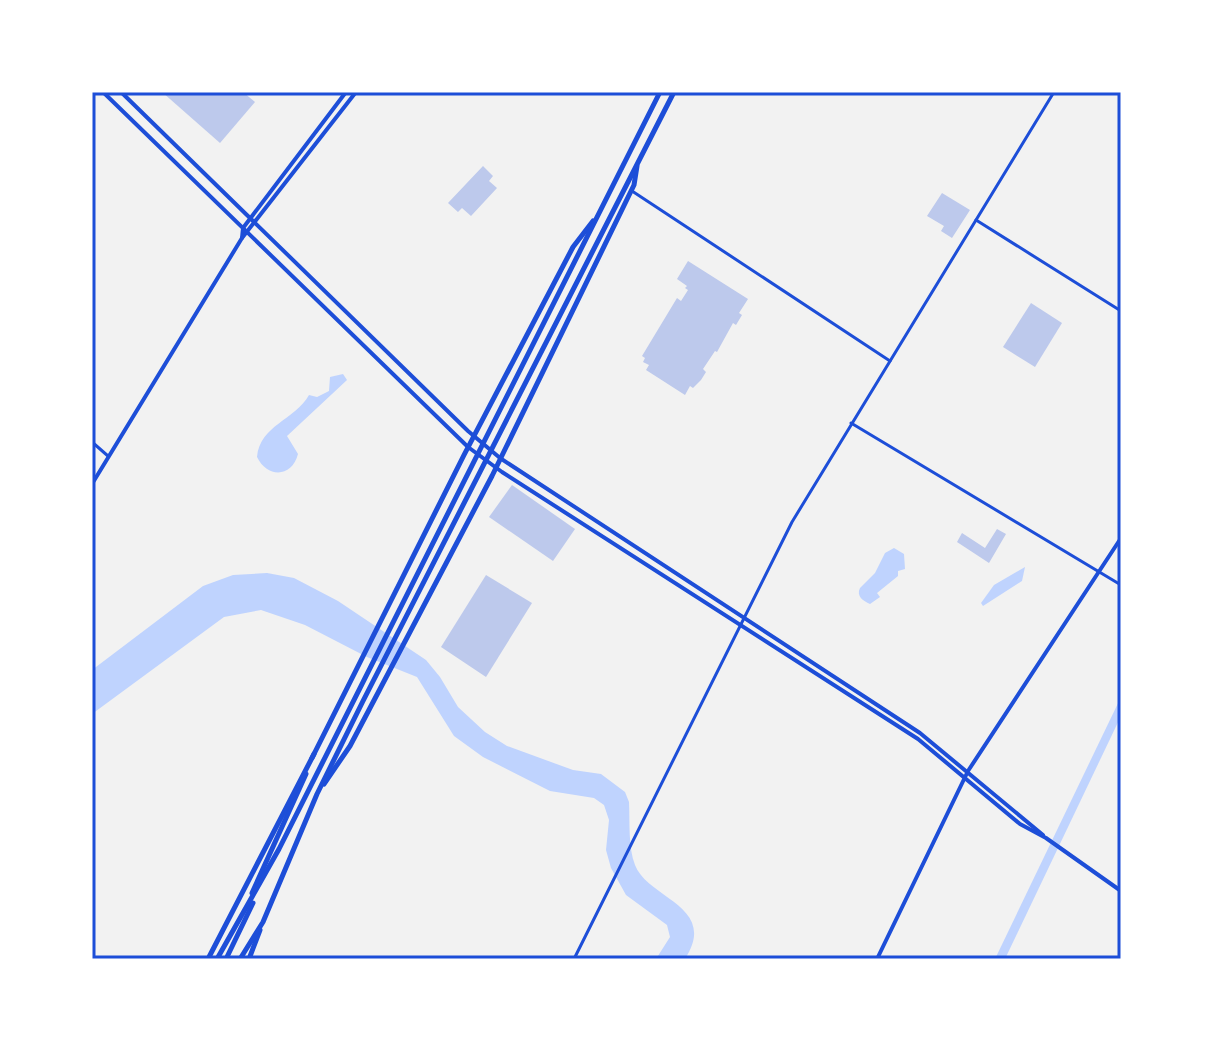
<svg xmlns="http://www.w3.org/2000/svg" width="1213" height="1051" viewBox="0 0 1213 1051" font-family="'PT Sans',sans-serif">
  <style>
    .water { fill: #bfd3fe }
    .building { fill: #bdc9ec }
    .lines { fill: none; stroke-linecap: round; stroke-linejoin: round }
    .minor { stroke: #1d4ed8; stroke-width: 3 }
    .tertiary { stroke: #1d4ed8; stroke-width: 4 }
    .secondary { stroke: #1d4ed8; stroke-width: 4 }
    .primary { stroke: #1d4ed8; stroke-width: 5 }
    .trunk { stroke: #1d4ed8; stroke-width: 5 }
    .neatline { fill: none; stroke: #1d4ed8; stroke-width: 3 }
  </style>
  <rect width="100%" height="100%" fill="#f2f2f2"/>
  <g class="water">
    <path d="M343,374L347,380L287,436L298,454C292,478 267,478 257,457C260,425 295,420 309,395L317,397L329,391L330,377Z"/>
    <path d="M894,548L904,554L905,569L898,571V576L877,593L880,597L870,604C863,601 856,596 860,588L875,573L885,553Z"/>
    <polygon points="1025,567 1022,581 983,606 981,603 994,585"/>
    <path d="M267,573L294,578L338,601L426,660L440,677L458,707L485,732L507,746L573,770L601,774L625,792L629,802C630,822 628,847 635,865C648,899 719,906 685,959H656L670,937L667,925L626,895L611,868L606,850L609,820L604,805L594,798L550,791L483,757L454,736L417,677L367,657L305,625L261,610L224,617L92,714V670L203,586L233,575Z"/>
    <polygon points="1121,697 1121,716 1005,959 995,959"/>
  </g>
  <g class="building">
    <polygon points="162,92 243,92 255,102 220,143"/>
    <polygon points="483,166 493,176 489,181 497,188 471,216 462,208 458,212 448,203"/>
    <polygon points="942,193 970,210 952,238 941,231 944,226 927,216"/>
    <polygon points="688,261 748,299 739,313 742,315 736,325 733,323 717,352 715,351 703,369 706,372 701,380 693,388 690,386 685,395 646,370 649,365 643,362 645,358 642,356 677,298 681,301 688,290 685,288 687,286 677,279"/>
    <polygon points="1031,303 1062,323 1035,367 1003,347"/>
    <polygon points="512,485 575,529 553,561 489,517"/>
    <polygon points="997,529 1006,534 989,563 957,542 962,533 985,548"/>
    <polygon points="486,575 532,603 486,677 441,647"/>
  </g>
  <g class="lines">
    <g class="minor">
      <polyline points="632,191 890,361"/>
      <polyline points="976,220 1121,311"/>
      <polyline points="851,423 1121,585"/>
      <polyline points="92,442 108,456"/>
      <polyline points="574,959 792,522 1054,92"/>
    </g>
    <g class="tertiary">
      <polyline points="242,238 243,228 346,92"/>
      <polyline points="92,484 242,238 356,92"/>
      <polyline points="877,959 968,771 1121,538"/>
    </g>
    <g class="secondary">
      <polyline points="103,92 468,447 502,472 918,739 1020,824 1046,838 1121,891"/>
      <polyline points="121,92 468,431 500,458 920,733 1043,835"/>
    </g>
    <g class="primary">
      <polyline points="312,758 464,455 573,247 593,221"/>
      <polyline points="324,784 350,746 492,476 634,185 637,166"/>
      <polyline points="252,893 306,774"/>
      <polyline points="249,959 260,930"/>
    </g>
    <g class="trunk">
      <polyline points="208,959 314,754"/>
      <polyline points="217,959 279,849 660,92"/>
      <polyline points="226,959 253,903"/>
      <polyline points="240,959 263,922 317,794 363,701 674,92"/>
    </g>
  </g>
  <rect width="1213" height="1051" fill="none" stroke="#ffffff" stroke-width="188"/>
  <rect x="94" y="94" width="1025" height="863" class="neatline"/>
</svg>
